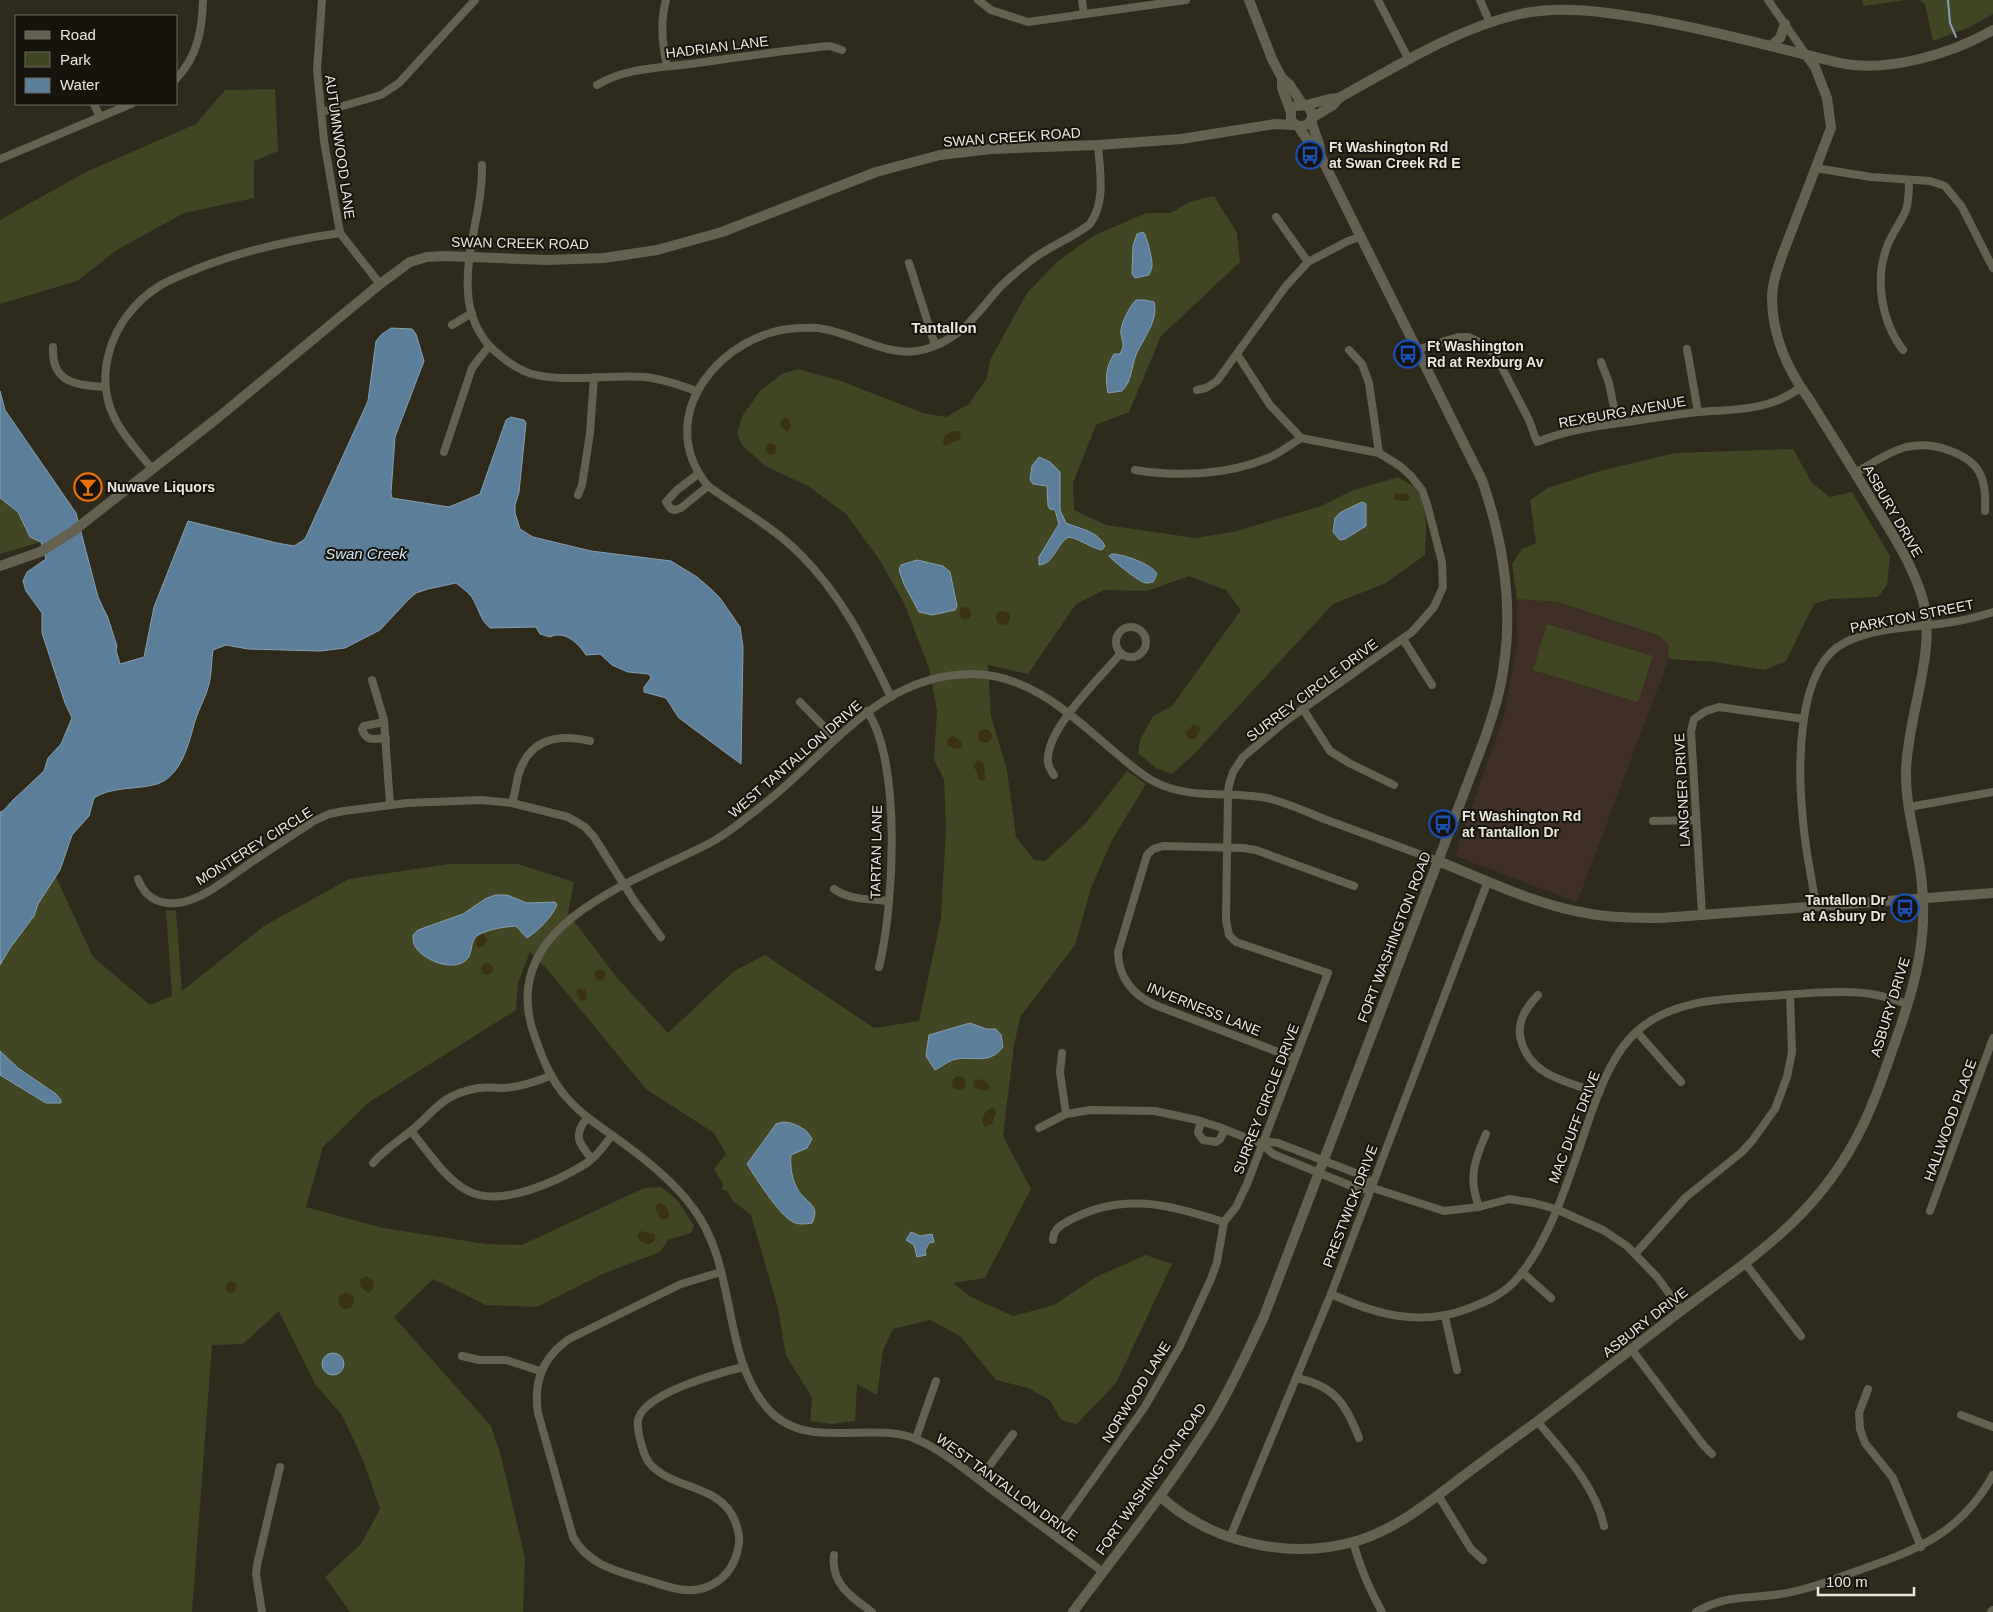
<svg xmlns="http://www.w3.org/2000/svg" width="1993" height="1612" viewBox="0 0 1993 1612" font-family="Arial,sans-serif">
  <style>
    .education { fill: #3f2f24 }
    .green { fill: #414623 }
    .sand { fill: #3b3212 }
    .water { fill: #5b7f9b; stroke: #869eaf }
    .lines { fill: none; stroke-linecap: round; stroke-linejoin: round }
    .stream { stroke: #869eaf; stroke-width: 2 }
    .street { stroke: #656150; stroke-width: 8 }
    .secondary { stroke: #656150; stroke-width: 10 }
    .labels { text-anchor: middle; stroke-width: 4; stroke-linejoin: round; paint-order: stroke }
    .street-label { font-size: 14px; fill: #eae8de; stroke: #16140d }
    .poi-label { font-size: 14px; font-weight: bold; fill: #eae8de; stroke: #16140d; text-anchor: start }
    .neighbourhood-label { font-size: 15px; font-weight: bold; fill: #eae8de; stroke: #16140d }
    .water-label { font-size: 15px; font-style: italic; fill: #cee6f8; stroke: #16140d }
  </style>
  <rect width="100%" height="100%" fill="#2f2b1c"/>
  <polygon class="education" points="1517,599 1558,602 1658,635 1668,644 1669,659 1577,902 1455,856 1505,712 1517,643"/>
  <g class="green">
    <polygon points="1862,0 1906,0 1864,6"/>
    <polygon points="1920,0 1993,0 1993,14 1970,27 1933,41 1925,4"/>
    <polygon points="275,89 278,151 254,161 254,198 184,213 117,250 77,281 0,304 0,220 86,172 196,124 225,90"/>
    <path d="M1214,196L1237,233L1240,262L1161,336L1129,412L1096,425L1073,483L1074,510L1106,525L1195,538L1233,532L1321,506L1351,491L1398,477C1403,480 1411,484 1415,488C1429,507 1426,533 1425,555L1386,583L1333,604L1194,754L1172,774L1156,768L1138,753L1140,740L1153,716L1172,706L1241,610L1226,590L1189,576L1147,591L1104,590L1076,604L1028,674L988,665L991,716L1007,770L1016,837L1034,860L1045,861L1086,823L1127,771L1146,784L1112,840L1091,888L1075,945L1020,1017L1014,1046L1003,1136L1031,1189L985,1278L953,1283L971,1297L1013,1316L1054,1305L1096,1277L1146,1255L1172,1264L1116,1383L1077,1424L1061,1420L1050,1400L1028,1388L996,1380L960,1336L930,1320L893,1329L883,1350L877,1395L857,1384L855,1421L831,1424L810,1421L812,1397L786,1356L778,1308L751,1215L733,1201L727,1191L722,1190L723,1184L714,1169L726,1154L714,1133L646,1089L547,969L530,952L518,983L516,1010L368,1103L323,1147L306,1207L383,1228L486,1244L522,1245L644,1188L661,1187L678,1201L694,1226L691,1233L668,1240L660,1252L605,1273L537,1307L486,1305L433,1279L394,1317L491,1426L501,1456L525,1558L523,1612H350L325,1577L361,1544L380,1509L363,1460L342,1415L315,1384L279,1311L243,1344L212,1345L192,1612H0V1075L46,1103L18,1068L0,1051V965L10,948L34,916L38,904L56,877L93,957L150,1005L172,996L166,910L176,911L182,991L264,926L349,879L449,864H518L574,882L568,913L618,979L668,1033L734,971L765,955L874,1028L919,1021L941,918L946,828L944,779L934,760L937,710L929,668L904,603L879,559L846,514L808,486L765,466L742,445L737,433L743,415L760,391L782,374L798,369L841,381L923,413L946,417L969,404L987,378L990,360L1027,293L1058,261L1093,236L1146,213H1170L1192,201Z"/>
    <polygon points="1793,449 1812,483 1830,497 1852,492 1890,556 1887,585 1878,597 1831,599 1814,604 1786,661 1765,670 1715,662 1669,659 1668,644 1658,635 1558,602 1517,599 1512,564 1522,549 1536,543 1530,500 1548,488 1600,471 1675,453"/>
    <polygon points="0,498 18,512 30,537 41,542 0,554"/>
    <polygon points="1547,624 1653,656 1638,702 1533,670"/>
  </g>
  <g class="sand">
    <polygon points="788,418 791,426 788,432 784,430 780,424 782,419"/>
    <path d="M957,431L961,432L960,439L945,446L943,442C944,435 950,431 957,431Z"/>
    <circle cx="771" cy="449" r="5.5"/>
    <polygon points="1396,493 1408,494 1410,498 1406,501 1395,500 1394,496"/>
    <circle cx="965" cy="613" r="6"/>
    <circle cx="1003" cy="618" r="7"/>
    <polygon points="1193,725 1199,726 1200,731 1195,739 1189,739 1185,733"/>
    <circle cx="985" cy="736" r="7"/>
    <polygon points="953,736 962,742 962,748 955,749 948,745 947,739"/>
    <polygon points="978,760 984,764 985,779 983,781 978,779 977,772 973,766"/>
    <path d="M483,934L487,939L484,945L479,948L476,946C474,941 478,935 483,934Z"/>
    <circle cx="487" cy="969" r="6"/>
    <circle cx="600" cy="975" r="5.5"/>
    <polygon points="579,988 585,990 587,997 585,1001 581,1001 576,992"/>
    <circle cx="959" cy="1083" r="7"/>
    <polygon points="978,1079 987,1082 990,1088 984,1091 974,1087 973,1081"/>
    <path d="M993,1107L996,1112L992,1124L985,1127L982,1122C983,1115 986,1109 993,1107Z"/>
    <path d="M658,1203C665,1203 670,1210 669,1217L663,1220L660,1218L655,1207Z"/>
    <path d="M640,1231L654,1234L655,1239C650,1248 642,1244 637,1237Z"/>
    <path d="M366,1276L373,1280L374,1288L369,1293C363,1290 359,1287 360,1280Z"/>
    <circle cx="231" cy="1287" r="5.5"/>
    <circle cx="346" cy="1301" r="8"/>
  </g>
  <g class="water">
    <path d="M1143,232C1147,235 1153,262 1152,267C1151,270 1150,272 1149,275L1135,278L1132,274L1133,246L1137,234Z"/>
    <path d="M1136,300H1145L1154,302C1159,321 1143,338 1136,355C1131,368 1132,381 1122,391L1108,393C1105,378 1106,367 1114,354H1120C1125,344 1123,345 1121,334C1119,326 1130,306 1136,300Z"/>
    <path d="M391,328L412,329L416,334L424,361L395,437L391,493L392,498L449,507L480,494L506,420L511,417L524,420L526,423L519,492L515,505V513L520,529L533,537L591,551L671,561L697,577L711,589L720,598L740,627L743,647L741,764L679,718L666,698L644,692V687L651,678L649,674L628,672L612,665L600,654L586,655C578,643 565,630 550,637L540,634L536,627L490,628C479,619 479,607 471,596C467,591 461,587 456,583L428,589L416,593L409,599L380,630L345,648L320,651L248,649L226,645L213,650C211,661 212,673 209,684C206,697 199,708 195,721C189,742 182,776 157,784C137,790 112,786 94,798L89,816L72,835L60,870L38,904L34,916L10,948L0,965V812L3,811L13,800L44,771L48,758L61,744L72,718L65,703L42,633V613L26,591L23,581L27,572L46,559L41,542L30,537L18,512L0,498V391L5,410L76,513L98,597L108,618L117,646L116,650L120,664L144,657L154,607L188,521L277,543L294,546L305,539L368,401L376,341L382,334Z"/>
    <path d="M1039,457L1050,462L1060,472V510L1066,523C1080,529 1098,531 1105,546L1102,550C1093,549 1080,539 1069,537C1056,543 1055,564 1039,565V557L1059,524L1055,510L1050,509L1048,506L1047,486L1033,484L1030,480L1032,466Z"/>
    <polygon points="1362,502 1366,504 1366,526 1345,539 1340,540 1333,532 1335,518 1341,512"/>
    <path d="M1112,554C1123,554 1152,564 1157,574L1153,582C1149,583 1145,584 1141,581C1136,579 1112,560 1109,556Z"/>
    <polygon points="917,560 943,566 950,572 957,606 955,610 932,615 919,612 904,584 899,570 901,565"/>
    <path d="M495,895H507L527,903L555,902L557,905C552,917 538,931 527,938L516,926C504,927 489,929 478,935C469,940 474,955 465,961C452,971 426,961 417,949C413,945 413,940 413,935L418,930L463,914L485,899Z"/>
    <path d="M970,1023L986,1029H996L1001,1035L1003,1047C989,1065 975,1056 957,1059C949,1060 943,1066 935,1070L926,1056L929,1035Z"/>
    <polygon points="0,1051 18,1068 56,1094 61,1100 61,1103 46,1103 0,1075"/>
    <path d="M783,1122C793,1122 808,1129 812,1139L807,1148L791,1155C790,1167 792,1180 798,1190C806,1203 821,1205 812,1223C806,1224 799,1225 793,1222C779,1215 756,1178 747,1164L776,1124Z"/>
    <polygon points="911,1232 920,1236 932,1234 934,1242 929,1243 925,1251 926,1255 917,1257 914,1245 906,1240"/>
    <circle cx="333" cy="1364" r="11"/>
  </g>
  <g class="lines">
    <polyline class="stream" points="1948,0 1950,23 1956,37"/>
    <g class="street">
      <polyline points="322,0 317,70 324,141 340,233 380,284"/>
      <path d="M666,0C660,22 662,44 667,66"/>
      <polyline points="978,0 991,10 1028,22 1186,0"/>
      <polyline points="1082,0 1084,14"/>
      <polyline points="1378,0 1409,60"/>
      <polyline points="1480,0 1490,23"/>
      <polyline points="1768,0 1807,56"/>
      <path d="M176,79C198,56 202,30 203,0"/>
      <path d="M597,85C626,67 664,68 697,63C741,57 785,50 830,46L842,50"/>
      <polyline points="94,104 100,117"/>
      <polyline points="322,112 381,95 399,83 475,0"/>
      <polyline points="0,159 131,104"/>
      <path d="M482,165C483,208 465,249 468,292C469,315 479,338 496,352C506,361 518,370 532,374C567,383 609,374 645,377C663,379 680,385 696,391"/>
      <polyline points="1815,168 1871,177 1930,181 1945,186 1962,207 1993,268"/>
      <polyline points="1276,217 1308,262"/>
      <polyline points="909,263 935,345"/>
      <polyline points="452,325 472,313"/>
      <path d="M53,347C51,383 76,385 105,387"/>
      <polyline points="1687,349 1698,412"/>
      <polyline points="1349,350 1362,364 1369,383 1379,453"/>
      <path d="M1416,350L1458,337H1469L1484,344L1496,356L1529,420L1537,442C1568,429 1601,426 1634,421C1656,418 1677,414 1699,412C1736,409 1770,411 1801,387"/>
      <path d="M1903,350C1881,321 1874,278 1888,244C1893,232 1901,222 1906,210C1909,200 1909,190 1909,180"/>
      <polyline points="1601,362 1609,383 1617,423"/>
      <polyline points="1197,390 1206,388 1217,381 1286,286 1308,262 1348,241 1360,237"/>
      <polyline points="444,452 472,368 489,346"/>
      <path d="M152,469C139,452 123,436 114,417C104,396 103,375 109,353C116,325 136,300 161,285C173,278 187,273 199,268C245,250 291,240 340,233"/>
      <path d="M1135,470C1177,477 1228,475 1268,458C1280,453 1290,445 1301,438"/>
      <path d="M1855,473C1871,464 1888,452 1906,447C1920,444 1935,445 1948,450C1980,461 1987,478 1985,511"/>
      <polyline points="698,474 677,490 666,502 671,509 675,510 681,508 708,486"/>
      <polyline points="578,495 582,485 590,433 594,377"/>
      <circle cx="1131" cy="642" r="15"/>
      <polyline points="1403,639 1432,685"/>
      <polyline points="372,680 384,720 390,805"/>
      <path d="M891,697C866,645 841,594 799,553C774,528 737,507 708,486C650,415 724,330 800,328C808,328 816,327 823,329C856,334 892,360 926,349C964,337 975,315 1000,287C1009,278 1019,270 1029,262C1047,247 1071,239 1090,224C1106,201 1100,172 1098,145"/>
      <polyline points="800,702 835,738"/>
      <polyline points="1303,709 1330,751 1349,763 1394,785"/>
      <path d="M867,711C902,762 894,907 879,967"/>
      <path d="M384,722L364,726L362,729C366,742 374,739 386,738"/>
      <path d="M1054,775C1050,770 1047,764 1048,757C1050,725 1100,678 1121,653"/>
      <path d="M512,803C515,794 516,785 518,776C528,740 556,733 590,741"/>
      <polyline points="1909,807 1993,792"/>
      <polyline points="1653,821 1696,820"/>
      <path d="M138,879C144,896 158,905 177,903C201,901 230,877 250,863C271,849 293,835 314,821L329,814L344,811L407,803L481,800L512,803L568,817L585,827L594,837L635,902L661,937"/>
      <path d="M834,889C849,900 870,899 888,901"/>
      <path d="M1816,907C1812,878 1805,849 1803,820C1798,772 1795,668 1844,643C1876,626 1917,628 1952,622C1966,620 1980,616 1993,612"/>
      <polyline points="1702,914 1691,731 1694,719 1706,711 1719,707 1804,719"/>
      <path d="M1538,995C1526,1008 1516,1022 1521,1040C1530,1076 1568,1082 1599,1093"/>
      <polyline points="1637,1032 1681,1082"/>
      <polyline points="1062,1053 1060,1072 1066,1114"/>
      <path d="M1294,1058L1155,1005C1133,995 1118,977 1118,952L1147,855L1153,849L1163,846L1243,848L1256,850L1354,886"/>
      <path d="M587,1118C573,1135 578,1143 592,1159"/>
      <polyline points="1201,1121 1198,1133 1203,1140 1216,1142 1220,1139 1225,1130"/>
      <polyline points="1039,1128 1066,1114 1091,1110 1155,1111 1197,1120 1219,1127 1262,1144 1273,1154 1361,1190 1370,1187"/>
      <path d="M411,1131C428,1151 444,1178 468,1191C501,1208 558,1181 587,1163C597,1156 605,1145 612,1135"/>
      <polyline points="1262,1144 1270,1142 1278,1143 1366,1177 1370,1187"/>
      <path d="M373,1163C385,1149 397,1142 411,1131C437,1109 441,1095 478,1088C487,1087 496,1088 505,1088C521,1087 535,1082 550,1076"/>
      <polyline points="1370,1187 1444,1211 1479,1207 1509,1199 1534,1203 1556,1209 1603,1230 1627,1246 1657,1277 1682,1311"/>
      <path d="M1479,1207C1468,1178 1474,1161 1486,1134"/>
      <polyline points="1930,1211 1993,1038"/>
      <path d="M1053,1240C1053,1228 1063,1224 1072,1219C1125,1191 1171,1206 1224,1222"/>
      <polyline points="1636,1253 1686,1197 1742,1152 1752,1141 1775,1109 1787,1077 1792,1052 1790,995"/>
      <polyline points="1745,1263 1801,1336"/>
      <path d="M721,1272L681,1284L569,1339C543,1357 533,1382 538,1413L573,1537C588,1565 617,1571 646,1580C656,1583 667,1587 678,1589C710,1595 735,1575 739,1543C740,1535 738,1529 735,1521C721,1485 676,1490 652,1466C646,1461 643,1451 641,1443C639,1436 637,1428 638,1420C644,1393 719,1373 743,1367"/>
      <polyline points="1522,1272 1551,1298"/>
      <path d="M1331,1294C1375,1314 1419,1327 1467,1309C1483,1303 1500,1296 1513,1283C1552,1243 1573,1164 1592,1111C1602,1083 1614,1053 1636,1032C1672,999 1723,999 1769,996C1800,994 1833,990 1864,993C1879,994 1894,1000 1908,1004"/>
      <polyline points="1445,1316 1457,1370"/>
      <polyline points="1632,1350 1704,1446 1712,1454"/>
      <polyline points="462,1356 479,1360 506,1360 540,1371"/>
      <path d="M1296,1378C1334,1385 1346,1404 1359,1438"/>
      <polyline points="1868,1389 1859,1413 1860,1429 1865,1443 1893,1478 1921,1547"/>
      <polyline points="1961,1415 1993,1427"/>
      <path d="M1537,1421C1563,1452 1595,1485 1604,1526"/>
      <polyline points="916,1438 936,1381"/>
      <polyline points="979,1480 1013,1434"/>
      <polyline points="1438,1495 1471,1549 1483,1560"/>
      <polyline points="1053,1535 1144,1408 1180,1346 1211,1279 1217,1262 1224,1222 1236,1207 1247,1184 1328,973 1236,942 1229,935 1226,920 1228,794 1229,785 1233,772 1243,757 1287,720 1412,632 1434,607 1443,587 1442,562 1427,504 1422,490 1411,476 1400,466 1379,453 1301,438 1270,405 1237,354"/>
      <polyline points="1230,1537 1331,1294 1488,881"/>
      <path d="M1353,1542C1360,1567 1369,1589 1382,1612"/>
      <path d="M834,1555C830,1583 852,1598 872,1612"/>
      <path d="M1103,1572C1066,1544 1029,1517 992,1490C971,1474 942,1450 918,1440C870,1419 808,1453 768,1409C721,1356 738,1267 693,1208C672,1179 641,1156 612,1135C596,1124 580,1113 567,1098C551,1080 543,1060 535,1037C494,927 629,884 704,846C725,836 742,821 760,807C828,756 877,674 972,674C1031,674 1074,718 1116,753C1128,763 1141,775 1155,782C1192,801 1232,790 1271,799C1290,804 1309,813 1327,820C1364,834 1401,847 1438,861"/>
      <polyline points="262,1612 256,1574 257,1565 280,1467"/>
      <path d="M1696,1612C1726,1594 1749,1599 1781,1594C1807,1590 1832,1580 1857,1571C1916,1550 1961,1534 1993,1475"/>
    </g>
    <g class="secondary">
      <polyline points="1249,0 1272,59 1282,78 1289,84 1303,105"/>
      <polyline points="1771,46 1780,38 1785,24"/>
      <polyline points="1306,105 1329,99 1339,98"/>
      <path d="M1296,106L1306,105C1317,114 1312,127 1298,126"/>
      <path d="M1312,118L1333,105L1339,98C1397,66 1455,29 1520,14C1562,5 1606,12 1648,19C1713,30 1776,48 1840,63C1887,73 1951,54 1993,30"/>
      <polyline points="1311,121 1319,144 1321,157"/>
      <polyline points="0,566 40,552 72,532 220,416 380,284 410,262 427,257 444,256 546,260 604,258 657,250 722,232 876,172 940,155 991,149 1098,145 1181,139 1275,124 1295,125"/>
      <path d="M1438,861C1488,881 1538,906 1591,914C1614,918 1638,918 1661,918L1993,893"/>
      <path d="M1160,1496C1212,1544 1292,1561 1360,1540C1397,1528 1428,1503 1458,1480C1485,1460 1511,1440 1538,1421C1586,1384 1634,1347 1682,1310C1719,1282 1758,1256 1792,1223C1822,1194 1846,1161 1864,1123C1878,1094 1888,1062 1899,1031C1916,981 1927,939 1922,885C1919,847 1905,810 1906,771C1907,718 1937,651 1923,600C1913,565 1893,535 1874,504C1853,469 1831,434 1809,399C1787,369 1772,336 1772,298C1772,283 1778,267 1783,253L1831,128L1827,98L1815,67L1807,56"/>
      <path d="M1073,1612C1119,1550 1168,1489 1209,1424C1230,1391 1246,1354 1263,1319L1485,738C1493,714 1501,690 1504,664C1513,603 1502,538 1482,480L1321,157L1312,147L1298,126L1291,121V112L1282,88V78"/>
      <polyline points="1992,1612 1993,1611"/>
    </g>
  </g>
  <defs>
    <g id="bus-ring" transform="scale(1.4375)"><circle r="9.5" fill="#16140d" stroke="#1a4fb4" stroke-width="1.5"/><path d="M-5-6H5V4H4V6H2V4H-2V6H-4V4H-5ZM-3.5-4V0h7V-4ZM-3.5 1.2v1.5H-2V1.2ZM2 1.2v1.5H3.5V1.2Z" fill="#1a4fb4"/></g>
    <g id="bar-ring" transform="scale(1.4375)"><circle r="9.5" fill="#16140d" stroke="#e8710a" stroke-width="1.5"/><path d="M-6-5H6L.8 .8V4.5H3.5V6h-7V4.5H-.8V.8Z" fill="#e8710a"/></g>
  </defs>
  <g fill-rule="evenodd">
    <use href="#bus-ring" x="1310" y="155"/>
    <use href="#bus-ring" x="1408" y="354"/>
    <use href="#bar-ring" x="88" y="487"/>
    <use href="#bus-ring" x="1443" y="824"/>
    <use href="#bus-ring" x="1905" y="908"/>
  </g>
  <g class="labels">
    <g class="street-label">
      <text transform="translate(717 47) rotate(-7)" y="5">HADRIAN LANE</text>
      <text transform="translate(1012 137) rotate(-4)" y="5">SWAN CREEK ROAD</text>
      <text transform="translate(340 147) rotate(82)" y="5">AUTUMNWOOD LANE</text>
      <text transform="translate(520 243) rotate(1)" y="5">SWAN CREEK ROAD</text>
      <text transform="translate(1622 412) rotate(-10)" y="5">REXBURG AVENUE</text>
      <text transform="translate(1893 511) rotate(60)" y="5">ASBURY DRIVE</text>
      <text transform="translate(1912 616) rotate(-11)" y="5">PARKTON STREET</text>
      <text transform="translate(1312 690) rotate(-37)" y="5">SURREY CIRCLE DRIVE</text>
      <text transform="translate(795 759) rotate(-41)" y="5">WEST TANTALLON DRIVE</text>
      <text transform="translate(1682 790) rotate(-93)" y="5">LANGNER DRIVE</text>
      <text transform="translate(254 846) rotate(-32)" y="5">MONTEREY CIRCLE</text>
      <text transform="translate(876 852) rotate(-89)" y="5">TARTAN LANE</text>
      <text transform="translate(1394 937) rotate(-69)" y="5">FORT WASHINGTON ROAD</text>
      <text transform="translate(1890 1007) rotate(-73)" y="5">ASBURY DRIVE</text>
      <text transform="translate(1204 1009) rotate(22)" y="5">INVERNESS LANE</text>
      <text transform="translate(1266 1099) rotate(-69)" y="5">SURREY CIRCLE DRIVE</text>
      <text transform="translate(1950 1120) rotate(-70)" y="5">HALLWOOD PLACE</text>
      <text transform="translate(1574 1127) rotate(-69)" y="5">MAC DUFF DRIVE</text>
      <text transform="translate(1350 1206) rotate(-69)" y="5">PRESTWICK DRIVE</text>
      <text transform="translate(1645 1322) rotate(-38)" y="5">ASBURY DRIVE</text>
      <text transform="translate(1136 1392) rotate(-58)" y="5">NORWOOD LANE</text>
      <text transform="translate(1151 1479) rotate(-55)" y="5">FORT WASHINGTON ROAD</text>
      <text transform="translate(1007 1487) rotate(36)" y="5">WEST TANTALLON DRIVE</text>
    </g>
    <g class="poi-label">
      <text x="1329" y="152">Ft Washington Rd<tspan x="1329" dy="16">at Swan Creek Rd E</tspan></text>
      <text x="1427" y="351">Ft Washington<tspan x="1427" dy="16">Rd at Rexburg Av</tspan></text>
      <text x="107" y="492">Nuwave Liquors</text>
      <text x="1462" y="821">Ft Washington Rd<tspan x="1462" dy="16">at Tantallon Dr</tspan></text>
      <text x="1886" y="905" text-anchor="end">Tantallon Dr<tspan x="1886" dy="16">at Asbury Dr</tspan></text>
    </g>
    <g class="neighbourhood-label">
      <text x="944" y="333">Tantallon</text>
    </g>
    <g class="water-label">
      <text x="366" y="559">Swan Creek</text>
    </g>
  </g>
  <rect x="15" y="15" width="162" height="90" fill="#16140d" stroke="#6b6961"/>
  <rect x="25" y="31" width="25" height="8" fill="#656150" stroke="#6b6961"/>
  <text x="60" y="40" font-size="15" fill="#eae8de">Road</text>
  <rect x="25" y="52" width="25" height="15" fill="#414623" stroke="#6b6961"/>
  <text x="60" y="65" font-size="15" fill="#eae8de">Park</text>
  <rect x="25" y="78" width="25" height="15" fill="#5b7f9b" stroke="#6b6961"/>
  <text x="60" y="90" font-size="15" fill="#eae8de">Water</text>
  <path d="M1818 1587v8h96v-8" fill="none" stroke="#eae8de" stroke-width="2.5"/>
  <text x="1826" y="1587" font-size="15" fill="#eae8de" stroke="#16140d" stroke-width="4" paint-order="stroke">100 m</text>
</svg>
